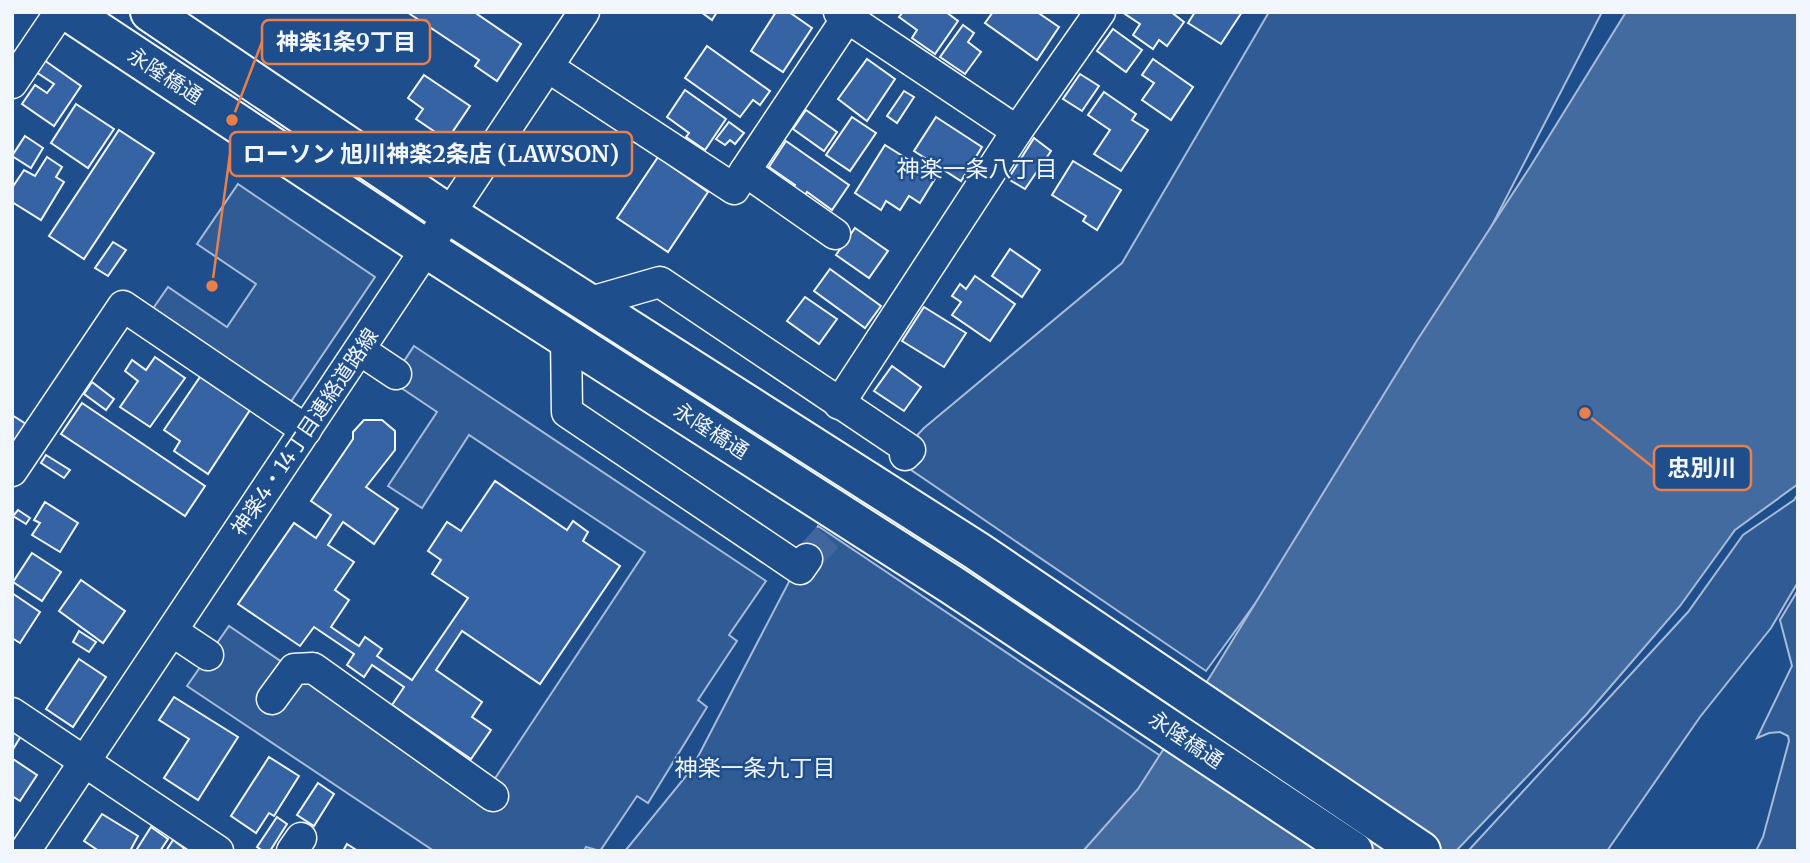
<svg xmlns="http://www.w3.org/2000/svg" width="1810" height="863" viewBox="0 0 1810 863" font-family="Merriweather,'Noto Sans JP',serif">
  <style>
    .built { fill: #305b95; stroke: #a8bbd7; stroke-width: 2 }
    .water { fill: #446ba0; stroke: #a8bbd7; stroke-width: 2 }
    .building { fill: #3563a3; stroke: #f2f6ff; stroke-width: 2 }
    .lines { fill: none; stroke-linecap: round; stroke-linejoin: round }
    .minor-tunnel { stroke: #3f679d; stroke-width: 30; stroke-dasharray: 30 15; stroke-linecap: butt }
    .minor-casing { stroke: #f2f6ff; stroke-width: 33 }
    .major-casing { stroke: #f2f6ff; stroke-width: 42 }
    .minor { stroke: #1f4e8c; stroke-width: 30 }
    .major { stroke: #1f4e8c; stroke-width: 38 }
    .labels { text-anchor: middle; stroke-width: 5; stroke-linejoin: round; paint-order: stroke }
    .street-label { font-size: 21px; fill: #f2f6ff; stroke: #1f4e8c }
    .neighbourhood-label { font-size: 23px; fill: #f2f6ff; stroke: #1f4e8c }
    .leader { fill: none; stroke: #ea8049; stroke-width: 2.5 }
    .callout-dot { fill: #ea8049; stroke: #1f4e8c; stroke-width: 2.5 }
    .callout { fill: #1f4e8c; stroke: #ea8049; stroke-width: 2.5 }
    .callout-label { font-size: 23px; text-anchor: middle; font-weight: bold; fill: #f2f6ff }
  </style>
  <rect width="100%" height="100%" fill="#1f4e8c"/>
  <g class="built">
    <polygon points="1269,12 1602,12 1472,264 1327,505 1206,671 895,459 924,428 1122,263"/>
    <polygon points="238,184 375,277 290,403 152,310 168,287 227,327 256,284 197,244"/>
    <polygon points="414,346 766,581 729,635 737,641 698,700 707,707 648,803 637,796 600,851 586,847 584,851 434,851 187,686 229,626 482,798 645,552 469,435 422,508 388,486 437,412 391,381"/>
    <polygon points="1798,494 1798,582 1771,628 1700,717 1607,851 1468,851 1688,612 1743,535 1794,500"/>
    <polygon points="818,526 1165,759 1090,851 625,851 691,770"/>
    <polygon points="1798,590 1798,851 1756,851 1763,837 1789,741 1788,736 1780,732 1769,733 1757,738 1792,666 1780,620"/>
  </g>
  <polygon class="water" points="1626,12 1798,12 1798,484 1735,530 1680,606 1586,715 1456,851 1083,851 1138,789 1213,672 1416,342 1530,167"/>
  <g class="building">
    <polygon points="407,12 474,12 521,44 497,81 475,66 479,60"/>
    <polygon points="701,12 717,12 712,20"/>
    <polygon points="776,12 789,12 812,28 783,72 751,51"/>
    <polygon points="903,12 946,12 958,21 935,54 912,38 917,30 899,17"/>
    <polygon points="993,12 1037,12 1059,27 1037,60 985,23"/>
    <polygon points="1127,12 1171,12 1184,22 1167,46 1159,40 1153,49 1133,35 1140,24 1125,14"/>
    <polygon points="1195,12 1242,12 1221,44 1188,23"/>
    <polygon points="963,25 974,33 968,42 981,52 965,74 940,57"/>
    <polygon points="1113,29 1142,50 1126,72 1097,51"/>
    <polygon points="707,46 770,91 760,105 753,100 740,117 685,78"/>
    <polygon points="867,59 895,79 867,121 838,99"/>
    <polygon points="1153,59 1193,87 1171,120 1142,100 1154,83 1142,75"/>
    <polygon points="44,60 81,86 54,126 22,104 35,85 47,93 54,84 36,72"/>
    <polygon points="1080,74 1099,86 1082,111 1063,99"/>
    <polygon points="424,75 470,106 447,140 416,119 423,109 408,98"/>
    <polygon points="685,90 726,119 705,150 686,137 689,133 667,117"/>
    <polygon points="904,91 914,97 897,123 887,116"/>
    <polygon points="1104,92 1136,114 1132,120 1148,130 1121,171 1094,154 1110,130 1088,115"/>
    <polygon points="76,104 114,129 88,168 51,143"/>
    <polygon points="806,110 837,132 824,151 793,129"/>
    <polygon points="852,117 876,133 850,171 826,155"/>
    <polygon points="936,117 982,147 961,181 914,151"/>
    <polygon points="729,122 744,133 735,144 730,140 725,145 716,139"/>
    <polygon points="119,130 154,153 84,259 49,236"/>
    <polygon points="25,136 43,148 31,168 12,156"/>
    <polygon points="1034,138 1051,151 1025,189 1008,179"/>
    <polygon points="786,141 849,185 832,210 807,192 802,199 791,191 795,185 769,167"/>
    <polygon points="885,145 936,177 920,203 909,196 900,210 886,201 881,210 855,193"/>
    <polygon points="47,157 62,167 56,177 64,182 41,220 12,202 12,188 24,170 35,176"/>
    <polygon points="658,157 708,192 668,252 617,218"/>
    <polygon points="1073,161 1121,190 1097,230 1083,221 1086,216 1052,195"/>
    <polygon points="855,228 888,251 869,278 836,255"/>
    <polygon points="113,242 126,250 108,276 95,268"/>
    <polygon points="1010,249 1040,270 1022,297 992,276"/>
    <polygon points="830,269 881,306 865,328 814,291"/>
    <polygon points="975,276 1015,304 990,341 952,315 961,302 952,296 960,284 966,289"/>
    <polygon points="805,297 837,319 819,344 787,321"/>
    <polygon points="924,307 966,333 944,367 902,341"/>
    <polygon points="155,357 185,378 150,427 120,407 138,381 125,371 132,360 146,370"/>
    <polygon points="892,366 921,387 904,411 874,391"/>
    <polygon points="200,377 250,410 208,474 174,451 180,441 164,430"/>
    <polygon points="92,382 114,399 106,410 84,394"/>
    <polygon points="82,403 205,486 185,516 61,434"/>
    <polygon points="12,415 26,424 12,447"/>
    <polygon points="364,420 382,420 395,431 395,450 366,487 398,509 374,544 343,522 328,545 354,562 335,590 349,600 331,627 359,646 365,637 382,649 377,656 412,680 468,598 432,574 441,560 428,551 447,522 461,531 495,481 567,530 573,521 588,532 583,541 620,566 540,684 462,631 436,670 482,702 472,717 491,730 471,759 392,705 404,687 372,665 364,677 347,665 354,654 314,627 300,646 238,604 294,523 316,538 331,515 311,501 353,439 353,432"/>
    <polygon points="46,455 70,470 64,478 41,463"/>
    <polygon points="45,502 78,523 60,552 32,535 40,523 34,520"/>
    <polygon points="18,510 30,518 26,524 13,516"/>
    <polygon points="32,553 61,572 42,601 13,582"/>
    <polygon points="81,580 125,611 103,643 59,611"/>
    <polygon points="12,593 40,612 20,643 12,638"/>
    <polygon points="79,631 96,642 89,652 73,642"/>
    <polygon points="79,659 106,677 73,727 46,709"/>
    <polygon points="174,697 238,737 198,800 164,778 189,739 159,720"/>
    <polygon points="12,730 21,736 12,751"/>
    <polygon points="269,757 299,776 274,816 269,813 256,833 231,816"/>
    <polygon points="13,759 37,775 20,801 12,796"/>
    <polygon points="318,783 334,794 314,826 297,815"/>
    <polygon points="102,814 138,836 130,851 99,851 84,841"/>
    <polygon points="277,817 287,824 270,851 263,851 257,847"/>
    <polygon points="151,827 168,839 160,851 140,851 137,849"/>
    <polygon points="173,840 184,848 182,851 166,851"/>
    <polygon points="347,844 358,851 343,851"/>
  </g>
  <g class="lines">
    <polyline class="minor-tunnel" points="807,559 905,455"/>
    <g class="minor-casing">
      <g id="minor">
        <polyline points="839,12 1017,131"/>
        <polyline points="548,67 734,189 745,171"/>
        <polyline points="12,83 60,12"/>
        <polyline points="835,234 745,171 851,12"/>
        <polyline points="587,303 660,282 910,450 905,455"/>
        <polyline points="566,338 567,412 800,569 807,559"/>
        <polyline points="360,350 396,374"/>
        <polyline points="839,404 1017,131 1100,12"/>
        <polyline points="12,471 123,306 306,430"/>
        <polyline points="172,631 208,655"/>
        <polyline points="272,699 294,669 313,668 493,796"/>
        <polyline points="12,713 218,851"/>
        <polyline points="25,851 584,12"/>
        <polyline points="292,851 301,838"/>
      </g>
    </g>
    <g class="major-casing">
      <g id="major">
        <polyline points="69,12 427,249 952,585 1353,851"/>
        <polyline points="150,12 450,215 977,551 1421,851"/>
      </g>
    </g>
    <use href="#minor" class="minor"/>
    <use href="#major" class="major"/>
  </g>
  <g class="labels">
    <g class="street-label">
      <text transform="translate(165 76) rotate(33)" y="7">永隆橋通</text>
      <text transform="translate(711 431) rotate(33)" y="7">永隆橋通</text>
      <text transform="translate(305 432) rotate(-56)" y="7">神楽4・14丁目連絡道路線</text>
      <text transform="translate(1186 740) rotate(34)" y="7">永隆橋通</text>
    </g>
    <g class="neighbourhood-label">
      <text x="977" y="177">神楽一条八丁目</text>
      <text x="755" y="776">神楽一条九丁目</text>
    </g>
  </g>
  <path class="leader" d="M232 120L262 42M212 286L230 154M1585 413L1654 468"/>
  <g class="callout-dot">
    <circle cx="232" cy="120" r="7"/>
    <circle cx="212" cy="286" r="7"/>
    <circle cx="1585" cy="413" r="7"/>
  </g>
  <g class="callout">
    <rect x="262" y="20" width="168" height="44" rx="7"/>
    <rect x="230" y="132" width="402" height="44" rx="7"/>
    <rect x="1654" y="446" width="97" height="44" rx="7"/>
  </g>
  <g class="callout-label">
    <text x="346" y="50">神楽1条9丁目</text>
    <text x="431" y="162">ローソン 旭川神楽2条店 (LAWSON)</text>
    <text x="1702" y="476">忠別川</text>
  </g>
  <rect width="1810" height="863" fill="none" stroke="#f2f6ff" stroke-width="28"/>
</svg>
